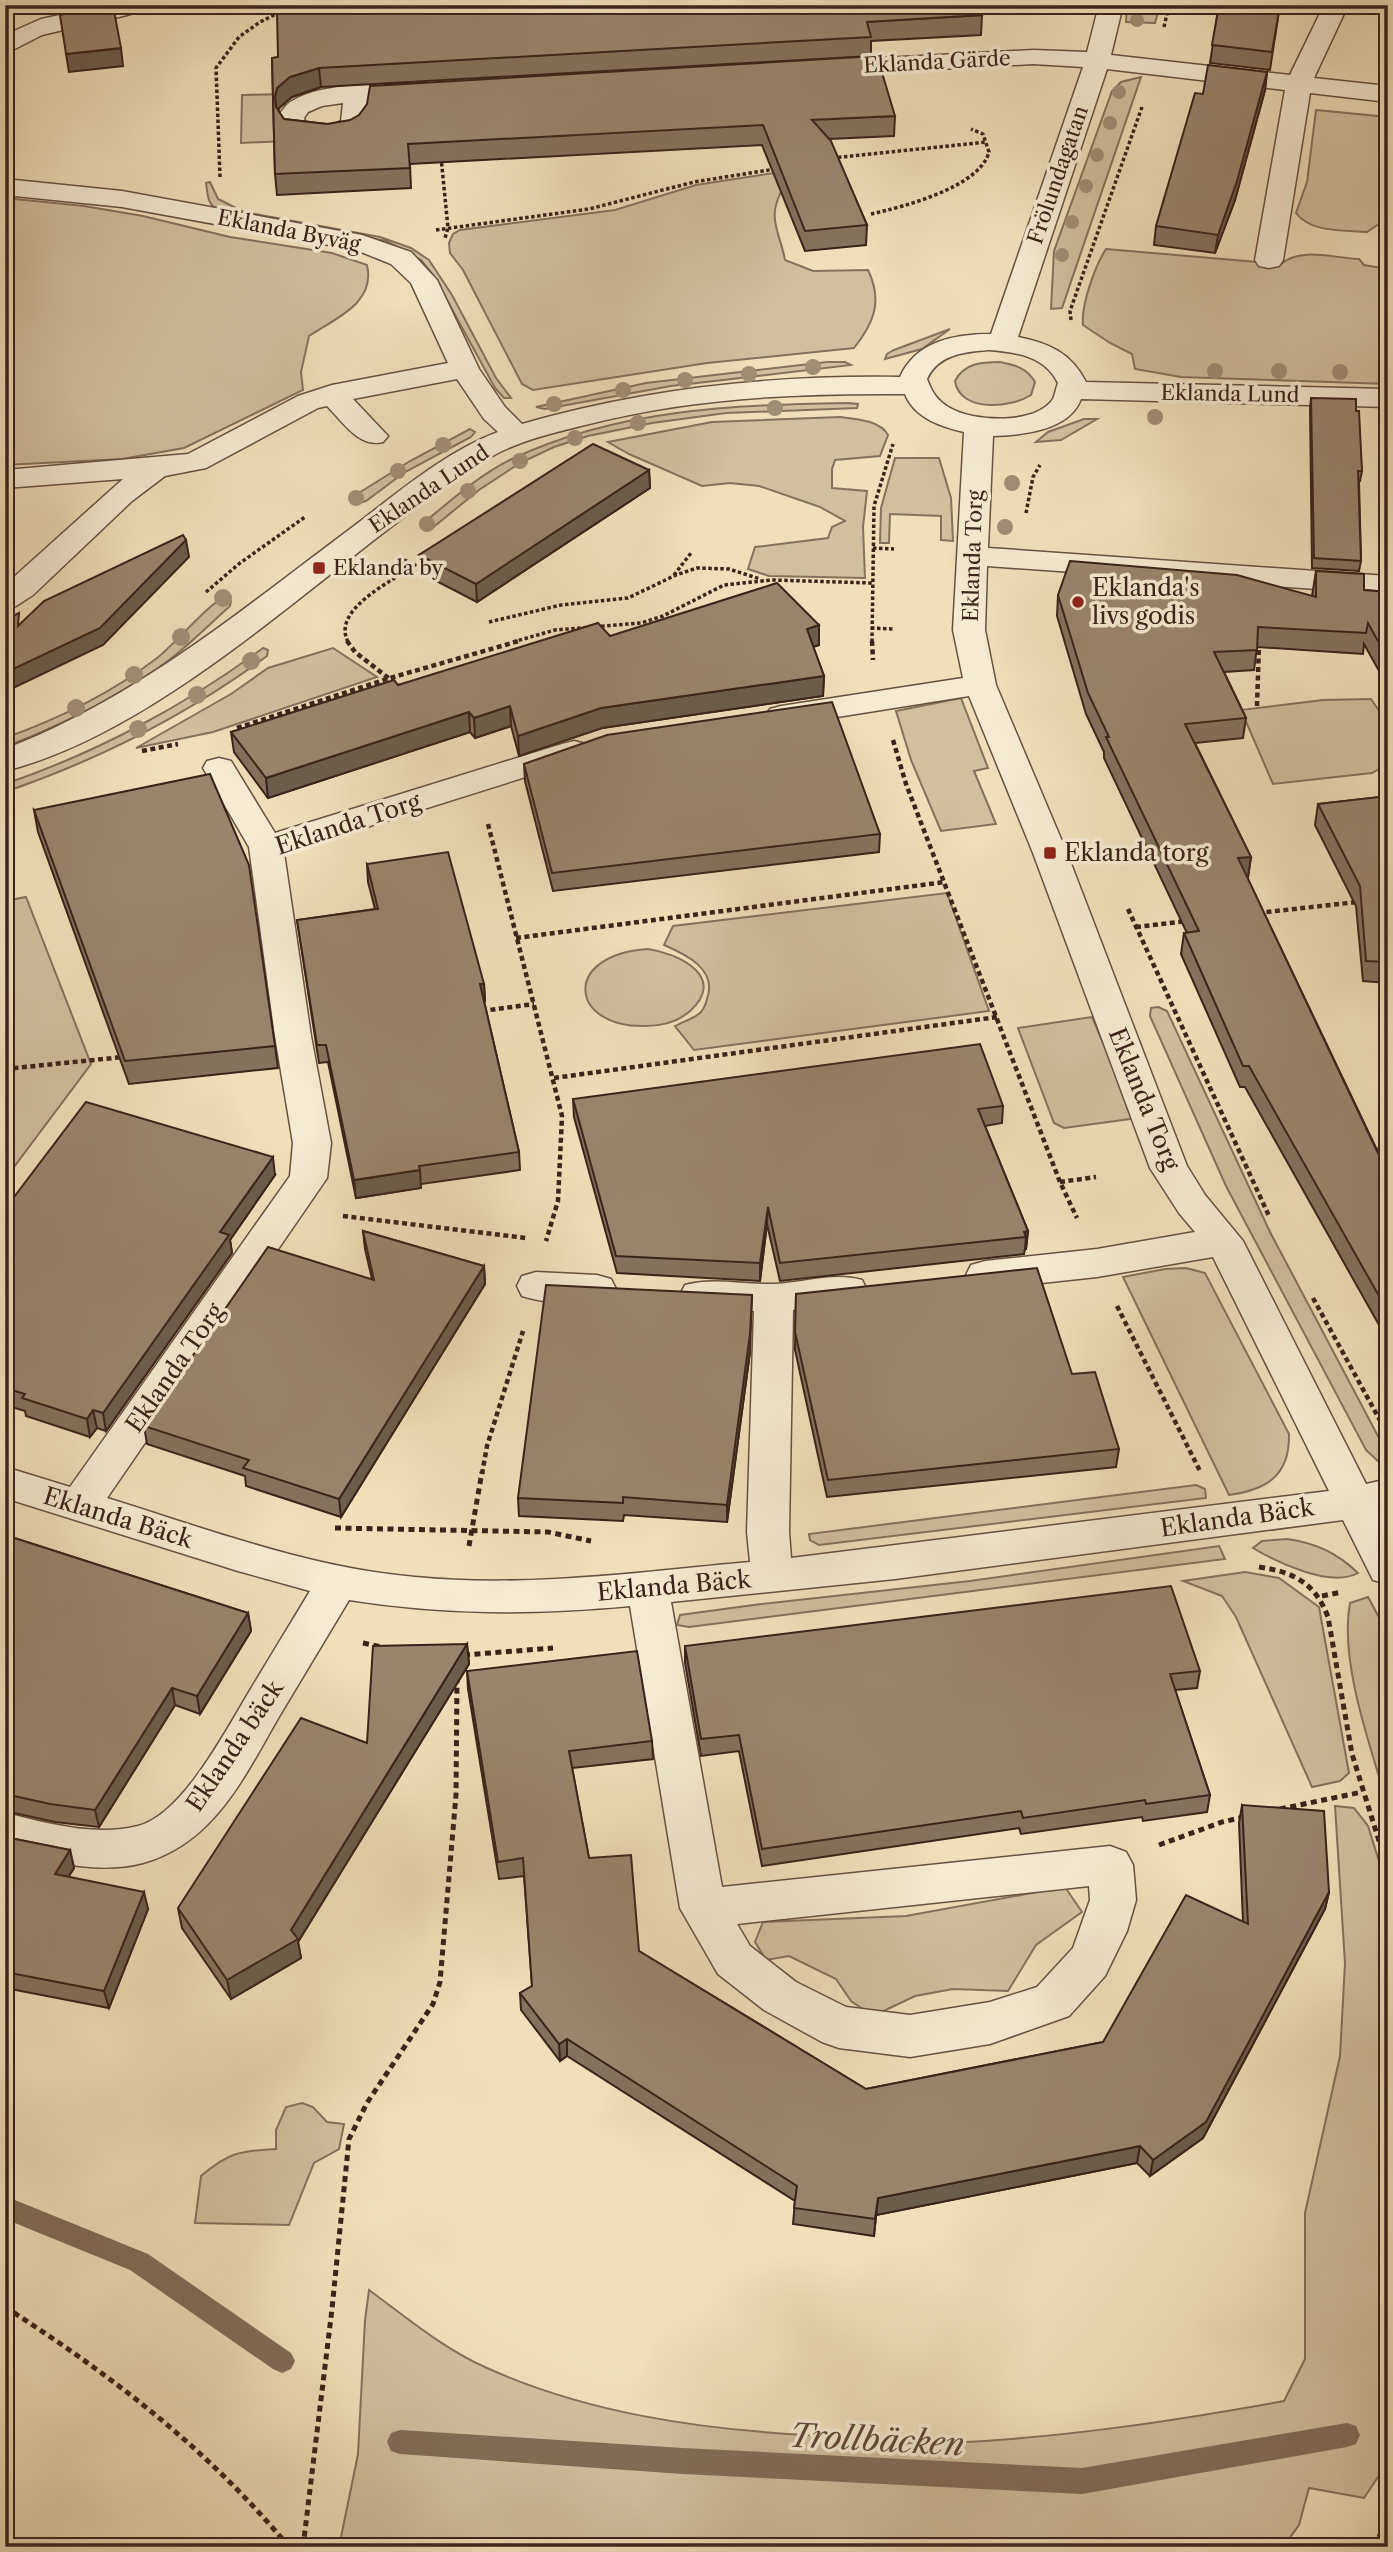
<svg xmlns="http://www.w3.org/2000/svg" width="1393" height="2552" viewBox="0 0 1393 2552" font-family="'Libre Caslon Text',serif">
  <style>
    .green { fill: #d0c09e; stroke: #85725c; stroke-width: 2 }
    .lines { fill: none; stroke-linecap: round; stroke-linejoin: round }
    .stream { fill: #816e59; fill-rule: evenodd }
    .minor-casing { stroke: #675242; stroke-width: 3 }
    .path-far2 { stroke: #3a231b; stroke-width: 3.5; stroke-dasharray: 3.5 2.5; stroke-linecap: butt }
    .path-far1 { stroke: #3a231b; stroke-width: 4.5; stroke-dasharray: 5 3.5; stroke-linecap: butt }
    .path { stroke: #3a231b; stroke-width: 5; stroke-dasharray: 6 4.5; stroke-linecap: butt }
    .minor { fill: #f5ebd2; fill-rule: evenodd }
    .tree { fill: #a08e74 }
    .wall { fill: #83725e; stroke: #3a231b; stroke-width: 2 }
    .shaded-wall { fill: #6a5d4c; stroke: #3a231b; stroke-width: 2 }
    .building { fill: #98856d; stroke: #3a231b; stroke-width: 2 }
    .poi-dot { fill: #8f2418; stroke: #f5ebd2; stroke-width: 2.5 }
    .labels { text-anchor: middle; stroke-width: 7; stroke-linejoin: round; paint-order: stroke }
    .far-street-label { font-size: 21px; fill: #3a231b; stroke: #f5ebd2 }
    .far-poi-label { font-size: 21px; fill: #3a231b; stroke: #f5ebd2; text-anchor: start }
    .poi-label { font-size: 24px; fill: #3a231b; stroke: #f5ebd2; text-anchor: start }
    .street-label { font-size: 24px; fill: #3a231b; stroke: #f5ebd2 }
    .near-water-label { font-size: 32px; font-style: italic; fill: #5e483a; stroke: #f5ebd2 }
  </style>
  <rect width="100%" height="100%" fill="#efe0b9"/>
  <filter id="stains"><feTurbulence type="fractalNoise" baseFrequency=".00286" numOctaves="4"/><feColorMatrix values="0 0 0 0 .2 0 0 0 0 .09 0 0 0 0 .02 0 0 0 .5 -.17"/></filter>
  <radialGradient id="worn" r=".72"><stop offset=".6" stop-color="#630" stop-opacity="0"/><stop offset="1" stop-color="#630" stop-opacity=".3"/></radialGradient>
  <g class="green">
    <polygon points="1127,5 1160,5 1155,23 1126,22"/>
    <polygon points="1141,77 1062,308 1051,309 1054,251 1112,91 1121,82"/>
    <polygon points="285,94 285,141 241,143 242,95"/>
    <path d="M1316,110L1388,117V156L1379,224L1367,232C1343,230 1311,233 1296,213L1307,182Z"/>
    <path d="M774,173L784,187C765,217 780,232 785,260L813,271L868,270C883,301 874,323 854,348L707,363L533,390L522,384L463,270L450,253L449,243L453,234L460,230L615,210L696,185Z"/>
    <path d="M210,182L218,199L244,212L380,237L411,248L429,260L452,295L496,378L511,398H504L495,388L434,276L421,260L386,241L221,211C207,205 208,197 206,183Z"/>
    <path d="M5,198L84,206L143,216L230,237L332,253L367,265C376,303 336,318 309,336L301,372L303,390L184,448L122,459L5,465Z"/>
    <path d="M1106,249L1281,264C1301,247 1333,258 1359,259L1364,265L1388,269V384L1181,377L1135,369L1132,354L1110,343L1083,325C1081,305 1095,266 1106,249Z"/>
    <polygon points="950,329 922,349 885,359 887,354 894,350"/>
    <polygon points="827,362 845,362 851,365 671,386 545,409 536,407 646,383"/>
    <path d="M1000,362C1015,365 1027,368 1035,382L1031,395C1011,408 960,413 955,381C964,363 982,362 1000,362Z"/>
    <path d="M848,403L858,404L857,408L726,413L652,423L588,436L554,447L520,463L479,490L431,529L421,525C449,502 479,475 512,459C617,409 734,405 848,403Z"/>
    <path d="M840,417C855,419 880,420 888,435L880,456L835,460L832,469V488L867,491L863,527L865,578L769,576L748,569L755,547L828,538L832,527L845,521L820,507L759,486L730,483L702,486L629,454L608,442L712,422Z"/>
    <polygon points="1084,419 1097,419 1061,440 1036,442 1048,432"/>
    <polygon points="470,429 475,432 471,437 405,472 366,501 359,503 353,501 354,496 410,461"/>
    <polygon points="895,458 939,458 951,498 953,541 941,540 941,516 890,514 889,543 880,543 881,508"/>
    <path d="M225,597L231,601L230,606C211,623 193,641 173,657C123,696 64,724 5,747V738C58,719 113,692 157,658C175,644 209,603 225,597Z"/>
    <path d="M263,648L268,650L267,656C188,714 98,760 5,792V784C96,753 186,705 263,648Z"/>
    <polygon points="333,648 377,677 213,732 136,748 231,694 268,668"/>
    <polygon points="961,698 988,768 974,771 996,824 941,831 911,760 896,711"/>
    <polygon points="1371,699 1388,724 1388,764 1372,773 1273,784 1241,710 1323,700"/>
    <path d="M947,893L989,1011L694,1050L675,1026C682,1022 693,1019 700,1013C703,1010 706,1003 707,999C718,969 685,954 664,945L673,926Z"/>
    <polygon points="26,897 91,1064 5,1179 5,901"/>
    <path d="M648,949C678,953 728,977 690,1011C678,1022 661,1026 645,1026C570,1028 560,955 648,949Z"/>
    <polygon points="1158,1007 1167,1011 1270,1232 1388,1455 1388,1463 1380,1463 1366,1450 1226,1186 1150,1016 1151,1008"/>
    <polygon points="1092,1017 1133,1113 1130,1119 1064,1128 1054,1123 1018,1028"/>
    <path d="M1186,1268L1205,1273L1289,1434C1290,1475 1267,1490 1229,1495L1123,1277L1165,1269Z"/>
    <polygon points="1196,1485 1205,1489 1206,1498 819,1545 810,1540 809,1534"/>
    <path d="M1287,1539C1316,1543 1337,1553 1358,1573C1331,1588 1278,1563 1253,1548L1262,1541Z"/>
    <polygon points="1219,1546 1225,1559 689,1627 677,1625 680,1615 761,1604 970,1581"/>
    <polygon points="1245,1572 1279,1578 1319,1607 1349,1773 1340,1781 1312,1787 1236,1617 1222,1596 1183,1581"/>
    <path d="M1368,1597L1388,1634V1806C1371,1748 1339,1662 1350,1603Z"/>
    <path d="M1335,1806L1354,1808L1368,1826L1388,1890V2462L1364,2498L1309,2488L1299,2525L1283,2547H339L358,2454L365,2320L369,2290C407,2318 444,2349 487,2368C587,2413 698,2429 806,2435C853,2438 902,2445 948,2443C1061,2438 1173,2421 1284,2401L1305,2359V2213L1340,2056L1345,1963Z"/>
    <polygon points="1065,1887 1082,1912 1036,1945 1008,1991 953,1989 915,1996 873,2016 851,2001 836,1979 789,1956 766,1960 755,1942 763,1922 906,1916"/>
    <path d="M302,2103L313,2107L327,2122L344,2124L339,2149L314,2163L289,2225L195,2223L201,2176C229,2152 240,2151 276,2149V2130L286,2107Z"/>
  </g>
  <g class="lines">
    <g class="stream">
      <polygon points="5,2196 148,2254 291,2353 295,2361 291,2369 282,2373 273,2369 130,2270 5,2219"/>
      <polygon points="1347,2423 1356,2426 1360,2435 1356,2444 1347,2447 1082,2494 683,2474 400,2454 391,2451 387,2442 391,2433 400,2430 683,2448 1082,2468"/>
    </g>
    <g class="minor-casing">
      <g id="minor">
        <polygon points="107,5 146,5 143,10 127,15 42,35 5,54 5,35 41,19"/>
        <path d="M1099,5H1123L1111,55L1290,75L1324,5H1348L1314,78L1388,86V102L1310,93L1283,260L1279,266L1269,268L1259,266L1255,260L1285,90L1107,69L1018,337C1049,343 1071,353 1086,382L1388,389V407L1081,399C1069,431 1022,435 993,436L988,548L1388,576V594L987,566L985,630L996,685L1067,853L1187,1166L1205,1195L1243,1241L1366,1484L1388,1479V1511L1381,1512L1388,1526V1584L1373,1580L1343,1520L895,1579L671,1602L722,1887L1110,1846L1126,1852L1133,1865L1136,1900L1127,1931L1105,1976L1069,2016L990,2044L910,2057L839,2048L822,2042L764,2010L718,1974L680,1908L630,1606C533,1615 445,1615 349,1600C326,1638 303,1677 280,1715C245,1775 215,1843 143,1863C98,1875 48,1861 5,1851V1813C47,1823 95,1837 138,1826C184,1814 228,1726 252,1687C271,1655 291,1623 310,1591L238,1571L5,1498V1467L70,1487L290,1176L293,1143L275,1036L249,847L203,768L207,761L219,758L231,761L275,833L562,744L574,741L586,744L590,751L586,758L284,853L311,1036L331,1143L327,1178L107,1498C207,1529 310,1568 415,1577C527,1588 639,1572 750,1562L747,1532L754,1311L699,1309L685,1305L680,1295L685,1285C714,1277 744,1285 774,1284C803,1283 833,1272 862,1280L867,1290L862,1300L793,1310L789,1532L791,1558L1329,1491L1213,1257L1097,1277L985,1289L971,1285L966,1275L971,1265L985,1261L1097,1249L1195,1232L1179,1213L1150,1168L1033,853L969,696L781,726L770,723L765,716L770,709L781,706L963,678L953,630L964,432C942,427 914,418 905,394C797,393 690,398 585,425C557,432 526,439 500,452C459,473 423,503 387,530C277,614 140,737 5,771V749C132,700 234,616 342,535C391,499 440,454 498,432L484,419L457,379L353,399L388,436L383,442C359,448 343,422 327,406L318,408L206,468L165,476L132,501L33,595L16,606L5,608V585L123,479L5,488V470L188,454L298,396L332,385L448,363L411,283L391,264L356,250L122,207L5,195V179L122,191L362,235L411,252L437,280L479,369L505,407L522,424C646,388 771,375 900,377C916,341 955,334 991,334L1083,67L1033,64L827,75L818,73L815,68L818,63L827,61L1033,50L1087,52ZM989,350C1016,352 1045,356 1058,383C1056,388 1055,395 1053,399C1036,425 974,422 950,408C937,401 932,392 927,379C938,354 965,352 989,350ZM1089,1886L1090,1900L1073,1948L1037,1987L990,2002L910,2015L846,2007L796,1982L750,1946L737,1924Z"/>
        <path d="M421,84L430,87L434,92L430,97L369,101C368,108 368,117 366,124C357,148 305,141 286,136L278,117C282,111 286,104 292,101C325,81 384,85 421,84ZM343,103L341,121C330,127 319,127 306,125L304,118L308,112L322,106Z"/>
        <path d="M536,1272L597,1275L611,1279L616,1289L611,1299C585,1307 548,1304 522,1296L517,1286L522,1276Z"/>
      </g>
    </g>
    <g class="path-far2">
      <polyline points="255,5 277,13"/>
      <polyline points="176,7 194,5"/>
      <polyline points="1164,27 1169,5"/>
      <polyline points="441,157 448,228 445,238"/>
      <polyline points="832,158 987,142"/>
      <polyline points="220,177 216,68 239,37 260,22 295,5"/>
      <path d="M871,214C903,207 980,187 989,152L983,134L971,129"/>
      <polyline points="436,230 589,209 694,182 775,169"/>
      <polyline points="1071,320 1070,311 1142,107"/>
      <polyline points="1026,513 1033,477 1040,465"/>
      <polyline points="873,548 894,549"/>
      <polyline points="674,575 691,553"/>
      <polyline points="206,592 240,563 305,517"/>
      <polyline points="489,622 561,605 628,598 676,575 697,568 729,569 760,579"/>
      <polyline points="871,628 895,629"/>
      <path d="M348,642C331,609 393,581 415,565L402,559"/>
      <polyline points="513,642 555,630 641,623 663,616 724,585 772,580 872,583"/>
      <polyline points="872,642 874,506 893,444"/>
    </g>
    <g class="path-far1">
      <polyline points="347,641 355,652 396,684"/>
      <polyline points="872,641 873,660"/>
      <polyline points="1257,706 1259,644"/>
      <polyline points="237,728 390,678 519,641"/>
      <polyline points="893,740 906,784 1060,1182 1077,1218"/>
      <polyline points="142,751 178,744"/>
      <polyline points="488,824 562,1116 558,1201 546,1241"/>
      <polyline points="1128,909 1269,1216"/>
      <polyline points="1258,913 1357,902"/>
      <polyline points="1136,927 1187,921"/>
      <polyline points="516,938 945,882"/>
      <polyline points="482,1011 534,1004"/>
      <polyline points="5,1069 123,1057"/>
      <polyline points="554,1078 997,1017"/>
      <polyline points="1060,1182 1096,1177"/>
      <polyline points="343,1216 526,1238"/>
      <polyline points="1313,1298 1388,1435"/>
      <polyline points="1117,1306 1201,1473"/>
      <polyline points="482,1474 487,1446 523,1331"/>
    </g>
    <g class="path">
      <polyline points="335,1528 548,1532 591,1541"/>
      <polyline points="469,1546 482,1472"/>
      <path d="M1259,1567C1294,1572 1315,1583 1328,1617L1352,1754L1388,1870"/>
      <polyline points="1322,1596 1342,1592"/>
      <polyline points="363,1643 382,1647"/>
      <polyline points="464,1655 553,1648"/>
      <polyline points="1280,1809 1362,1792"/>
      <polyline points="1159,1845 1222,1822 1244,1817"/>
      <path d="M5,2307C111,2375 208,2449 289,2547"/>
      <polyline points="303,2547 332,2309 349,2139 367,2103 433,2004 440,1982 456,1795 457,1680"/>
      <polyline points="1375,2547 1388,2516"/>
    </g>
    <use href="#minor" class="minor"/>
  </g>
  <g class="tree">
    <circle cx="1137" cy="20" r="7"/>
    <circle cx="1119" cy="92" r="7"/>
    <circle cx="1110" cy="123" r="7"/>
    <circle cx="1097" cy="155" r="7"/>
    <circle cx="1086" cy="186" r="7"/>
    <circle cx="1072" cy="222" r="7"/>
    <circle cx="1062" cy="255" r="7"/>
    <circle cx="813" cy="367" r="8"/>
    <circle cx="1215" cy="371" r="8"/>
    <circle cx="1279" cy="371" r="8"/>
    <circle cx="1340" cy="372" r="8"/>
    <circle cx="749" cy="374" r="8"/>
    <circle cx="685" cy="380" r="8"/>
    <circle cx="623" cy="390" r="8"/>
    <circle cx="554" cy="404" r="8"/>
    <circle cx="775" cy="408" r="8"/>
    <circle cx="1155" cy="417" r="8"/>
    <circle cx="638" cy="423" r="8"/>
    <circle cx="575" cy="438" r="8"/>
    <circle cx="443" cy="445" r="8"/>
    <circle cx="520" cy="461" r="8"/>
    <circle cx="398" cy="471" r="8"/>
    <circle cx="1012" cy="483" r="8"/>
    <circle cx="468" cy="491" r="8"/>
    <circle cx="356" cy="498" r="8"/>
    <circle cx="427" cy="524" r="8"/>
    <circle cx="1005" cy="527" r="8"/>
    <circle cx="223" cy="598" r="9"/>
    <circle cx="181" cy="637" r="9"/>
    <circle cx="251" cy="661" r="9"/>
    <circle cx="134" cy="675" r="9"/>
    <circle cx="197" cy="695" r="9"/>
    <circle cx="76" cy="708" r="9"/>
    <circle cx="138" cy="729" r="9"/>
  </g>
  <g class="wall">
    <polygon points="1219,5 1280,5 1270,70 1210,63"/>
    <polygon points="1380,5 1388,5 1388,69 1384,69 1381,48"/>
    <polygon points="982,15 981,35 871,41 871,56 321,87 292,97 279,108 278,111 284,119 327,124 895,116 894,136 829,139 867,225 866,245 805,251 762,145 410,164 411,188 277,195 275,174 272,58"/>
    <polygon points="1267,72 1265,90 1235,200 1215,253 1154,245 1156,226"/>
    <polygon points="1311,398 1356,411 1362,471 1360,481 1359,481 1361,561 1359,571 1312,568 1310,408"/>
    <polygon points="649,470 650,488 477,602 421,573 419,555"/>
    <polygon points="1316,571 1364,590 1388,592 1388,687 1364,644 1363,654 1257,647 1254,670 1224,672 1246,718 1243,738 1195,743 1251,857 1248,877 1247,877 1378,1152 1381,1134 1388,1144 1388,1341 1245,1087 1240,1087 1181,954 1184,933 1187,933 1104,758 1104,752 1086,714 1057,616 1058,595 1312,596"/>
    <polygon points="819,625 819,645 813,647 824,676 823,696 602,728 519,756 511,726 475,738 470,732 268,798 234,752 231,732 398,685 610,636"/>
    <polygon points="524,764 880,834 879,852 553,891 525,781"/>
    <polygon points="1388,796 1388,983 1363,981 1356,906 1315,825 1318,804"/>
    <polygon points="34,810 275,1046 278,1068 129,1084 38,832"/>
    <polygon points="367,864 484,984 485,1001 484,1001 519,1152 520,1170 421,1184 421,1188 356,1198 328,1062 319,1063 297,920 375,909 368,882"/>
    <polygon points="573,1099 1003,1106 1002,1123 985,1126 1028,1231 1026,1249 1025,1249 1024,1254 780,1281 767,1224 760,1281 617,1273 574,1117"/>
    <polygon points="275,1175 230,1240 232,1253 106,1431 97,1428 90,1437 26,1416 25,1411 5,1405 5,1209"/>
    <polygon points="363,1231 484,1266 485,1284 341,1517 246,1486 245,1476 147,1444 144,1426 372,1279 365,1249"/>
    <polygon points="796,1294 1072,1374 1119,1449 1116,1467 827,1497 795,1350"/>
    <polygon points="750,1352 727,1522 624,1515 623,1521 519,1516 518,1498"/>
    <polygon points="5,1535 248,1613 251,1631 200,1714 175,1705 99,1827 55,1822 5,1811"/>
    <polygon points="467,1644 469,1664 298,1942 301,1958 231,1999 182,1928 178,1908 367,1743"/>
    <polygon points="685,1646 1200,1671 1197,1688 1175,1690 1210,1795 1207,1812 1143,1821 1142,1817 1021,1834 1019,1828 762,1866 739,1751 701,1756 685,1663"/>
    <polygon points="467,1671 652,1741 653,1759 572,1768 589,1858 639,1951 866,2089 1103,2042 1243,1922 1239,1823 1242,1805 1329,1892 1325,1909 1203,2138 1150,2176 1137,2163 876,2215 874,2236 793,2224 795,2201 567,2056 560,2061 521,2010 520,1993 532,1986 524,1876 499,1879 468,1689"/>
    <polygon points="5,1837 70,1850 74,1868 68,1877 148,1909 109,2008 5,1988"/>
  </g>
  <g class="shaded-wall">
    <polygon points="58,5 97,5 59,13"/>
    <polygon points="121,48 123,66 69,72 66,54"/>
    <polygon points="319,68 321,87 292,97 279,108 277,116 275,97 277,88 290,77"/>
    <polygon points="1267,72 1265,90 1235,200 1215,253 1218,235"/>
    <polygon points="649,470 650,488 477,602 476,584"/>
    <polygon points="186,540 189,557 103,645 5,692 5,673"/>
    <polygon points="819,625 819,645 806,649 807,629"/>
    <polygon points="824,676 823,696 602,728 519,756 518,736 601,708"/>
    <polygon points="510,706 511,726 475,738 474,718"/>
    <polygon points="469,712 470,732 268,798 266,778"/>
    <polygon points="1251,857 1248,877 1235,879 1238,858"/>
    <polygon points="480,984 484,984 485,1001 481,1002"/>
    <polygon points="273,1157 275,1175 230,1240 232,1253 106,1431 103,1413 220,1232"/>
    <polygon points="420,1170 421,1188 356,1198 354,1180"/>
    <polygon points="768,1207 767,1224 760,1281 760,1263"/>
    <polygon points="1028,1231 1026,1249 1025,1249 1026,1237 1024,1232"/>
    <polygon points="484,1266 485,1284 341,1517 339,1499"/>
    <polygon points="752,1295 750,1352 727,1522 727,1505"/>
    <polygon points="93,1410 97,1428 90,1437 87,1419"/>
    <polygon points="248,1613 251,1631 200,1714 197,1696"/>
    <polygon points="467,1644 469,1664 298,1942 301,1958 231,1999 227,1980 291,1930"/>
    <polygon points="172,1688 175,1705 99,1827 95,1810"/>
    <polygon points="70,1850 74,1868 59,1892 55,1874"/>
    <polygon points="144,1892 148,1909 109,2008 104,1991"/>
    <polygon points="1329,1892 1325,1909 1203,2138 1150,2176 1153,2160"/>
    <polygon points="567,2039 567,2056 560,2061 559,2044"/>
    <polygon points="1140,2146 1137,2163 876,2215 874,2236 878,2198"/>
    <polygon points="7,2403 13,2421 5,2431 5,2406"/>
  </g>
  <g class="building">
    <polygon points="101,5 113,5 121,48 66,54 60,15"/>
    <polygon points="375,5 978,5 982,15 867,22 871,37 319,68 290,77 277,88 275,97 276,107 284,119 327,124 350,120 359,115 367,104 370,86 877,56 895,116 812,120 831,141 867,225 805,231 763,125 408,144 410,168 275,174 272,58 278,57 277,13 375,8"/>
    <polygon points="1219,5 1280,5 1272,52 1212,45"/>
    <polygon points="1383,5 1388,5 1388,47 1384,26"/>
    <polygon points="1208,65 1267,72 1237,181 1218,235 1156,226 1195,93 1203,94"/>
    <polygon points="1311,398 1356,399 1356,411 1359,411 1362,471 1358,471 1361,561 1314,558"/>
    <polygon points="593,444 649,470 476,584 419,555"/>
    <polygon points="183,535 186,540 100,628 5,673 5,620 19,613 18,626 44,601"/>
    <polygon points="1070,561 1237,575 1316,597 1316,571 1364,574 1364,590 1388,592 1388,659 1368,623 1366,633 1258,627 1257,650 1214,652 1246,718 1185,724 1251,857 1238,858 1384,1166 1381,1134 1388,1144 1388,1312 1249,1066 1243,1066 1184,933 1199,931 1106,737 1109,737 1088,693 1058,595"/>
    <polygon points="777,583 819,625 807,629 824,676 601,708 518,736 510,706 474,718 469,712 266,778 231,732 394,680 398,685 598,623 610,636"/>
    <polygon points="832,702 880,834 552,873 524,764 607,735"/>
    <polygon points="210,774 249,865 275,1046 125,1061 34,810"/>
    <polygon points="1388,796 1388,962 1366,961 1360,886 1318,804"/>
    <polygon points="448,852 484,984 480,984 519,1152 419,1166 420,1170 354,1180 326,1045 317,1045 297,920 378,909 367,864"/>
    <polygon points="980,1044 1003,1106 978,1109 1028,1231 1024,1232 1026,1237 780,1263 768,1207 760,1263 616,1256 573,1099"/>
    <polygon points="86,1102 273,1157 220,1232 229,1235 103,1413 93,1410 87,1419 22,1398 25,1394 5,1388 5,1209"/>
    <polygon points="363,1231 484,1266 339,1499 243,1468 249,1460 144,1426 268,1247 374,1280"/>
    <polygon points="1037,1268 1072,1374 1095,1372 1119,1449 828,1480 795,1332 796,1294"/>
    <polygon points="546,1285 752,1295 750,1334 727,1505 623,1497 623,1503 518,1498"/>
    <polygon points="5,1535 248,1613 197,1696 172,1688 95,1810 50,1804 5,1794"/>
    <polygon points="1171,1586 1200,1671 1170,1674 1210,1795 1146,1804 1145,1800 1023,1818 1021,1811 762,1849 739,1735 701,1739 685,1646"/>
    <polygon points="467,1644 291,1930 298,1939 227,1980 178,1908 301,1718 367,1743 373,1646"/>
    <polygon points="637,1651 652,1741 569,1751 589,1858 631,1855 639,1951 866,2089 1103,2042 1186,1895 1248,1924 1242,1805 1324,1811 1329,1892 1206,2122 1153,2160 1140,2146 878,2198 875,2219 794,2208 797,2186 567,2039 559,2044 520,1993 532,1986 523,1858 498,1862 467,1671"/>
    <polygon points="5,1837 70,1850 55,1874 144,1892 104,1991 5,1972"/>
  </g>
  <g class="poi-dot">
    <rect x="312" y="561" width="14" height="14" rx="3.5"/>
    <circle cx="1078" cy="602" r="7"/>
    <rect x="1043" y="846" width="14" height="14" rx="3.5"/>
  </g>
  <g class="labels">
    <g class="far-street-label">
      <text transform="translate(937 62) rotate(-3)" y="7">Eklanda Gärde</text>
      <text transform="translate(1058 175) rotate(-71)" y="7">Frölundagatan</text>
      <text transform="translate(289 231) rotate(11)" y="7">Eklanda Byväg</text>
      <text transform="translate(1230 394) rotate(1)" y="7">Eklanda Lund</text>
      <text transform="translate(429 489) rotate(-34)" y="7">Eklanda Lund</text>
      <text transform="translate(973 556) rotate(-88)" y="7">Eklanda Torg</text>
    </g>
    <g class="far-poi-label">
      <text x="333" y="575">Eklanda by</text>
    </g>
    <g class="poi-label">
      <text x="1092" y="596">Eklanda's<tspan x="1092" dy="28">livs godis</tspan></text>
      <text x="1064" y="861">Eklanda torg</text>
    </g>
    <g class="street-label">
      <text transform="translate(348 824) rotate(-18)" y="8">Eklanda Torg</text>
      <text transform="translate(1144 1099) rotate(68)" y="8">Eklanda Torg</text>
      <text transform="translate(175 1368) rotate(-55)" y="8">Eklanda Torg</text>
      <text transform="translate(118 1518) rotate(17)" y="8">Eklanda Bäck</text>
      <text transform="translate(1237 1518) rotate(-8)" y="8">Eklanda Bäck</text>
      <text transform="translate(674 1586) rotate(-5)" y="8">Eklanda Bäck</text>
      <text transform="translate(235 1746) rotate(-56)" y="8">Eklanda bäck</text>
    </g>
    <g class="near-water-label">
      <text transform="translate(877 2440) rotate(3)" y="11">Trollbäcken</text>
    </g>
  </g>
  <rect width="1393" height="2552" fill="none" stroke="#efe0b9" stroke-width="28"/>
  <rect x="7" y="7" width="1379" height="2538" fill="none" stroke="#3a231b" stroke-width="3.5"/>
  <rect x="14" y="14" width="1365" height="2524" fill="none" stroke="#3a231b" stroke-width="2"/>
  <rect width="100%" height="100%" filter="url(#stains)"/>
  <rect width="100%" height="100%" fill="url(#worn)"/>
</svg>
